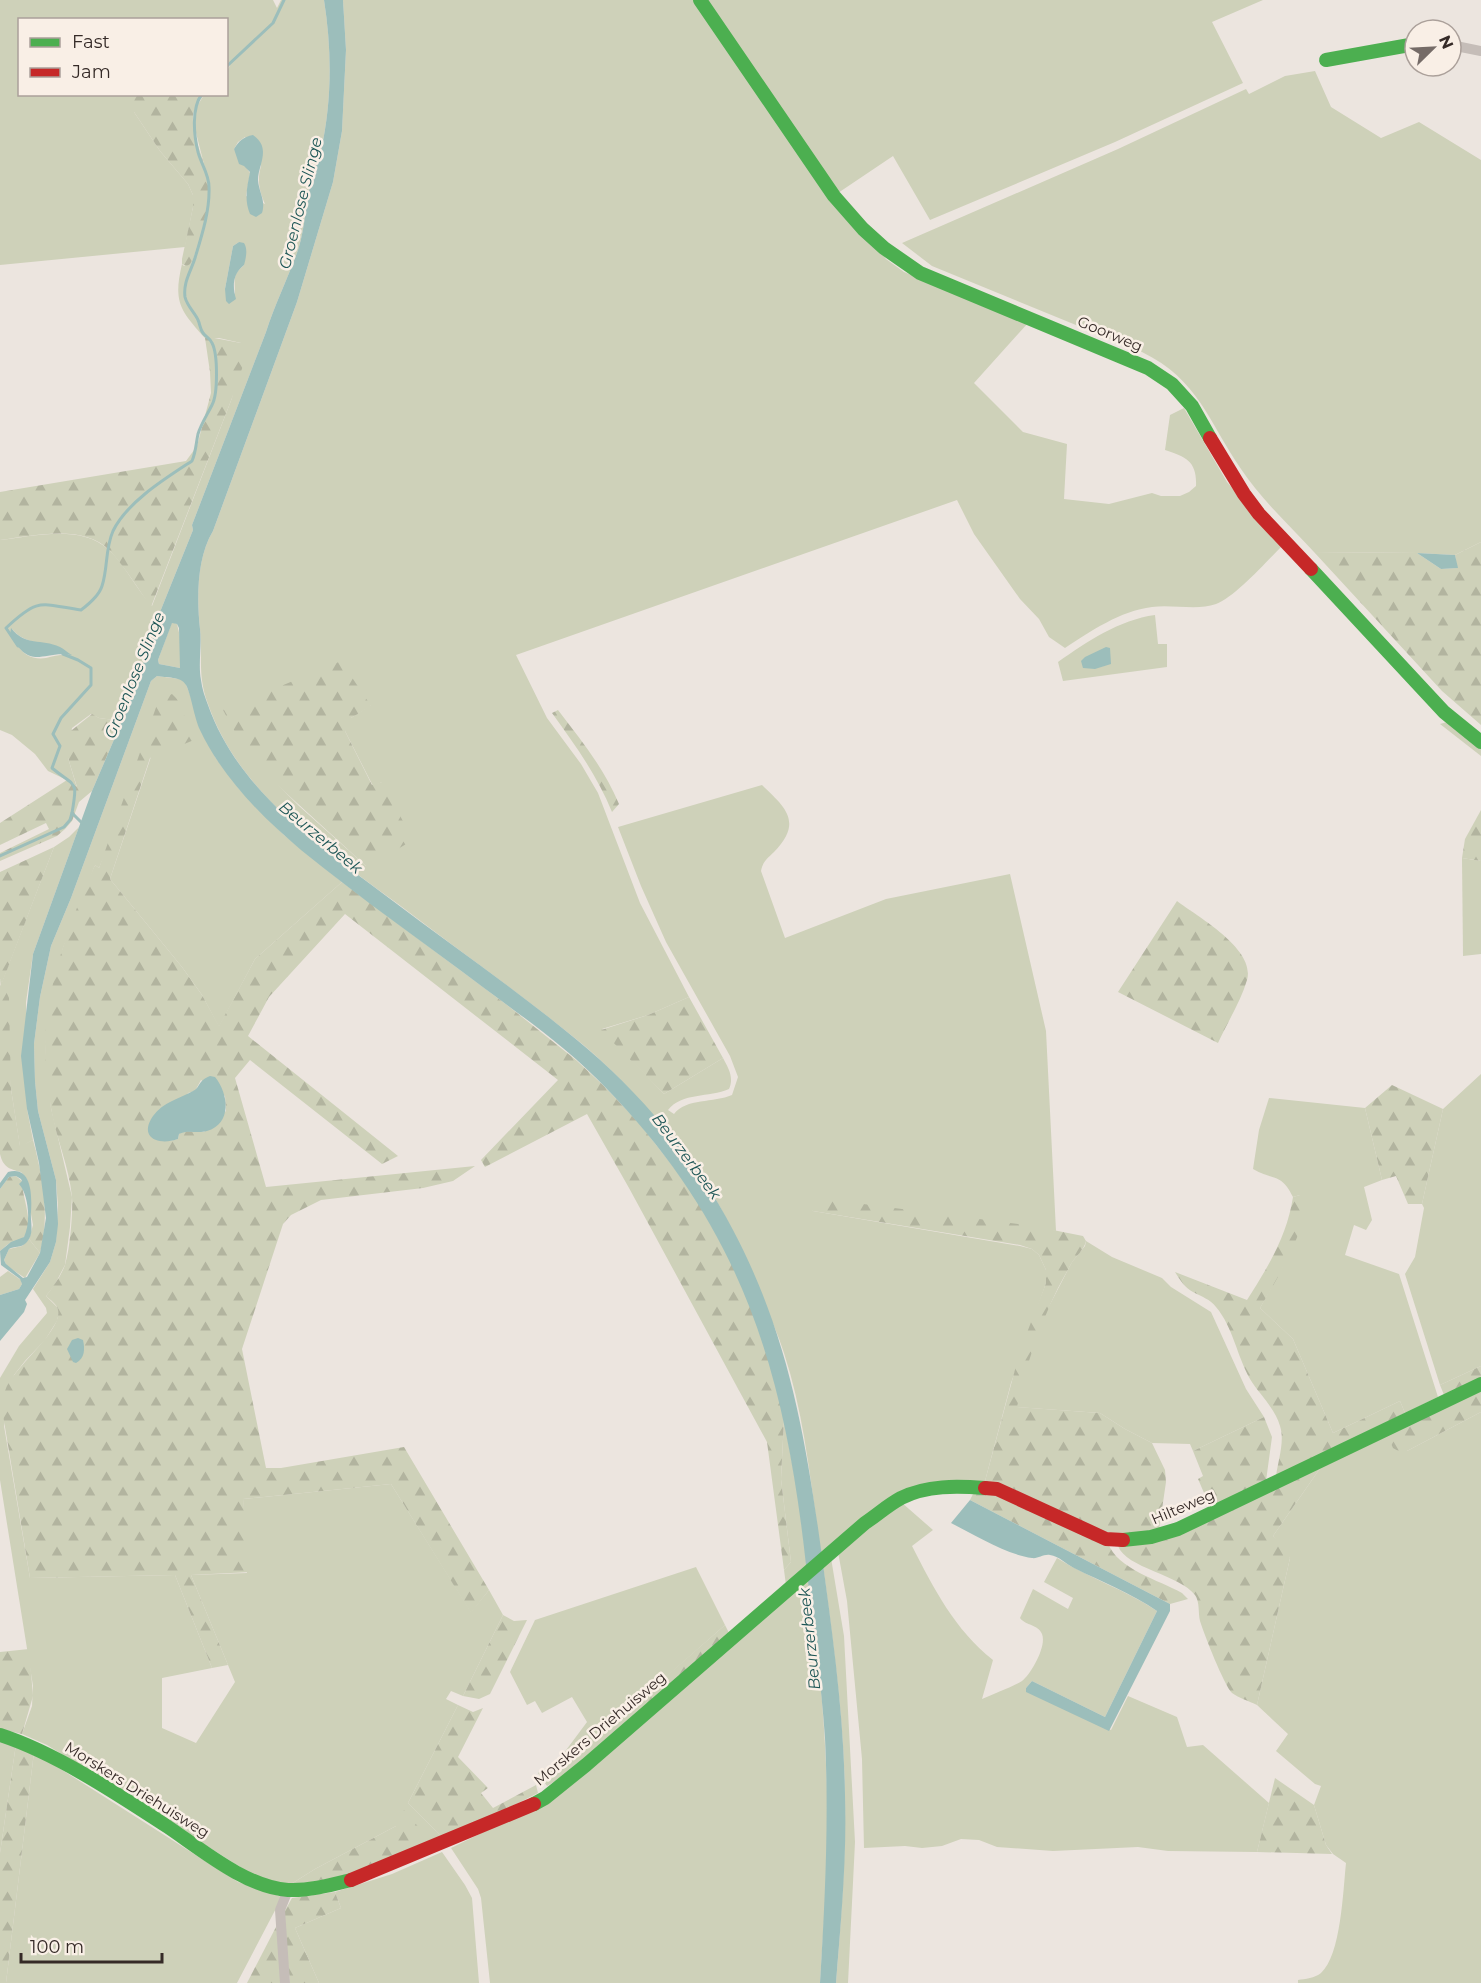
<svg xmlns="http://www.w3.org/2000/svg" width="1481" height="1983" viewBox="0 0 1481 1983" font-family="Montserrat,sans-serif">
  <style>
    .grass { fill: #ced1b9; fill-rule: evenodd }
    .forest { fill: url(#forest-firs); fill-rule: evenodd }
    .water { fill: #9cbebb; fill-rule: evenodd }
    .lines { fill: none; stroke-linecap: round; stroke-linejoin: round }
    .stream { stroke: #9cbebb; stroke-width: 3 }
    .street { stroke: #c5bdb8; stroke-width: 10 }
    .fast { stroke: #4caf50; stroke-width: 14 }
    .jam { stroke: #c62828; stroke-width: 14 }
    .labels { text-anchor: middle; stroke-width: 5; stroke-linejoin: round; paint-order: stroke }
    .street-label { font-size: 15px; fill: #352a27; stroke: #f9efe6 }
    .water-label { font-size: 16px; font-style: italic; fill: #1d5656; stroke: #f9efe6 }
  </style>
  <defs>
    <pattern id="forest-firs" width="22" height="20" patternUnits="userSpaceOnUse" patternTransform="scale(1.5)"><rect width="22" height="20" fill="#ced1b9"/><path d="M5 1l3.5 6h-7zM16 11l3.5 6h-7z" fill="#b2b49f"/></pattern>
  </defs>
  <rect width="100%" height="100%" fill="#ece5df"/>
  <g class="grass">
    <path d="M0,0H273L277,8L281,0H324C332,51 332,101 321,151C319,160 314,169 312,178C305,201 306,226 298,250C288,278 275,304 266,332L192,525L193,530L158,617L160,618L122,721L99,718L91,714L72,728L68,758L77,788L73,783L48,771L35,754L12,735L0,730V540C34,536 82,524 109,550C126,566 136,589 152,606L232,398L241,343L219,338H205C180,310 173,302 182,264L184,266L194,257L208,200L209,185L205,168L194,125V111L204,95L226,94L227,71L230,65L227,60L226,20H20V94L137,95L135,96L134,112L160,151L188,184L193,195V207L185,247L0,265ZM245,137L261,166C257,180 259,190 265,204L246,196L250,173L234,149L238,142ZM239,242L244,265C232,275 235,279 235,294L225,289L233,246ZM12,629C26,647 51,640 70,655C61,654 54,656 46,658C24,661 16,646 12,629Z"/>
    <path d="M343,0H694L886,259L904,272L1028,323L974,383L1023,432L1067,444L1064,499L1109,504L1152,493L1161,496H1180L1189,492L1196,486C1197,462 1187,457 1165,450L1170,415L1184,408L1227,482L1282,546C1266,562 1235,597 1216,604C1197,611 1172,604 1152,607C1120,611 1091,631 1065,648L1049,637L1039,619L1020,599L974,534L957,500L516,655L547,718L581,764L598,793L640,903L689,997L648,1015L602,1029L664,1094L723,1058C729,1069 734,1078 729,1089C709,1098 682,1092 668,1110L674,1114C686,1098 714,1103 732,1095L738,1077L730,1056L666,942L641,886L618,827L762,785C786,808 803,822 774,852C767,859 763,861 761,871L785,938L886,899L1010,874L1046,1031L1056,1231L809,1198L813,1211L1020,1246L1032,1249L1039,1255L1046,1270V1283L1011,1383L985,1481L931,1484L821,1553C811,1487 805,1417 784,1353C776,1327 763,1302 752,1276C737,1239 721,1203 696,1170C661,1123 622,1076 576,1039C518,992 457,949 398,904C325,850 239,794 208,704C197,674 203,658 200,629C197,600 196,559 213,531L297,302L333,182L342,131L346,50ZM371,705L351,718L345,731L373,786L382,782L366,866L299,806L278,785L223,710Z"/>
    <polygon points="707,0 1263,0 1212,22 1243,83 1115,142 930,220 893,156 838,193"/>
    <path d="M1315,71L1331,107L1381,138L1419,122L1481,160V542L1455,555L1417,553L1314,552C1289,525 1261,499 1241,469C1208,421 1199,380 1142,352L932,266L902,243L1118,149L1246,89L1249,94L1285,76Z"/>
    <path d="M1155,615L1158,644H1167V667L1063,681L1058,662C1088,641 1119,620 1155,615Z"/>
    <polygon points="172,622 177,624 180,637 180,668 159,664 158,660"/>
    <polygon points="157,676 180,679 185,682 215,757 239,789 284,835 342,882 255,959 219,1027 202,995 182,967 110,879 172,694 99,868 95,865 63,948 45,1045 51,1108 72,1197 70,1227 65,1265 54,1286 46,1296 57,1307 59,1312 57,1321 45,1340 25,1361 14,1375 4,1426 30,1578 175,1575 212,1668 162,1678 162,1728 196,1743 235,1682 191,1575 247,1573 243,1499 391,1484 471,1612 489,1590 503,1615 463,1696 451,1691 446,1699 458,1705 408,1803 444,1839 432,1843 396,1826 315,1869 288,1886 256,1877 76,1763 47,1745 22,1734 32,1706 33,1686 0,1480 0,1378 19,1346 47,1313 46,1308 33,1289 50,1262 56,1242 58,1206 56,1180 38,1111 35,1081 34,1044 40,997 51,946 71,898 151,681"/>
    <polygon points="1447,722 1481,744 1481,756 1440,724"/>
    <polygon points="79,827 33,954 26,1002 27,1109 33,1140 20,1147 11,1089 0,979 2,982 54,847 69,837"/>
    <polygon points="1462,858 1481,861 1481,954 1463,956"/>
    <polygon points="1481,1074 1481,1366 1440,1385 1405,1274 1415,1257 1424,1208 1422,1204 1443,1109"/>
    <path d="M1269,1098L1365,1108L1382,1180L1364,1187L1372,1220L1366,1230L1354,1225L1345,1255L1399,1274L1438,1397L1405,1413L1400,1401L1333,1433L1293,1339L1260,1308L1282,1268L1300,1227V1195L1293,1197C1281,1172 1273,1181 1253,1169L1259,1130Z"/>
    <polygon points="29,1239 40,1253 25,1278 7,1266 4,1260 9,1249 22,1246"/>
    <polygon points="1086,1241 1112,1257 1162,1278 1171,1287 1211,1312 1246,1389 1264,1417 1193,1451 1190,1444 1152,1443 1125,1429 1100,1413 1016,1407 1027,1361 1045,1314 1072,1262 1085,1246"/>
    <polygon points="8,1271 21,1280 22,1284 19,1289 0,1295 0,1277"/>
    <path d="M1481,1412V1983H1298V1980C1305,1979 1315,1978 1321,1973C1341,1955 1343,1891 1346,1863L1333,1854L1326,1845L1314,1805L1321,1786L1315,1784L1276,1751L1288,1734L1257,1705L1290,1558L1273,1536L1321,1467L1387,1434L1407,1451Z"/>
    <polygon points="784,1419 798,1495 807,1566 786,1585 784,1570 791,1562 781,1479"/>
    <path d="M901,1502L933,1530L912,1546C934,1589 955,1630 993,1660L982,1699C995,1693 1010,1688 1022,1681C1031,1674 1047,1646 1042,1634C1038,1624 1026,1626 1020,1618L1033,1589L1068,1609L1073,1598L1044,1582L1057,1558C1089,1578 1126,1590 1157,1611L1105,1717L1032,1681L1026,1688V1691L1111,1730L1128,1696L1177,1717L1187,1747L1203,1745L1269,1803L1257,1852L1168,1851L1138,1847L1053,1851L997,1847L979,1840L961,1839L942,1846L922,1848L905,1846L864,1848L862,1759L847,1601L838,1552Z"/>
    <path d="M831,1558L844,1636L855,1842L848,1983H836C841,1921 846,1859 845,1796C844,1719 833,1642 823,1565Z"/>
    <polygon points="696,1567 725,1625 633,1706 638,1712 562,1777 547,1786 538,1773 558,1761 587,1722 572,1697 542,1713 535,1701 527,1705 510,1672 535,1620"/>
    <path d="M808,1578C822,1676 830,1775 827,1874C825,1910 822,1947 820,1983H490L481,1898L478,1889L451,1848L516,1816Z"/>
    <polygon points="0,1740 16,1744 0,1853"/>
    <polygon points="34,1752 238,1882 282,1897 237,1983 6,1983"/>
    <polygon points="442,1852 465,1885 472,1898 479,1983 319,1983 295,1928 341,1908 335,1892 392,1874"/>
  </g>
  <g class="forest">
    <path d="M135,95H204C201,99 196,105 194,111C188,133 209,165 209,188C209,211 200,235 194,257L190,264L187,266L182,264V259L193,207V195L188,184L160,151L134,112L131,105Z"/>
    <path d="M209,337L241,343L249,348L232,398L151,607C138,589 126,568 110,551C84,523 33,536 0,540V492L186,461L197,446L211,393L210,372L205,338Z"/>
    <polygon points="1481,542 1481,725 1442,691 1314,552 1417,553 1441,569 1457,568 1455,555"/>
    <polygon points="341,661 371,706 351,718 355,727 345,731 372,785 382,782 413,840 369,866 366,866 355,856 263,772 241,743 223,710"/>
    <path d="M172,694L178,700L194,740L150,758L110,879L182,967L202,995L219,1026L255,959L342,882L507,1005L576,1060L604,1086L639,1123L675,1169L696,1199L715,1232L740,1279L768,1355L784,1419L781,1479L791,1562L784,1570L767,1442L629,1188L587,1114L485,1167L481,1160L558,1080L345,914L269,997L248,1036L398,1156L382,1164L250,1060L235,1078L266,1187L475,1166L453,1181L423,1188L321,1200L291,1215L283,1224L242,1349L266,1468H281L404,1447L489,1590L471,1613L391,1484L243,1499L251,1572L191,1575L228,1665L212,1668L175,1575L30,1578L3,1415C4,1408 3,1398 5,1391C12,1368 63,1331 58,1310C57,1304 50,1300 46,1296C53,1287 61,1276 65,1265C70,1249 73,1213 72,1197C69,1166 56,1138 51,1108C47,1087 45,1065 45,1044C46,986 71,918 95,865L99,868L159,699ZM201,1080L225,1096L226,1111L204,1132L184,1131L179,1134L178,1139L169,1141L188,1093L195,1091Z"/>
    <path d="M558,710C581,740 604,768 619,804L612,812C597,775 575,745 552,713Z"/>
    <polygon points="92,714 99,718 122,721 92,791 79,802 72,821 65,829 57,836 0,861 0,853 49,829 46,823 0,845 0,823 67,780 77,787 68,758 67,734"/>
    <polygon points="1481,810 1481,861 1462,858 1465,839"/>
    <path d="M54,847L2,983L9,998L11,1089L20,1146L33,1140C43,1178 50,1215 40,1253L29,1239L33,1225L31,1214V1199L27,1179L21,1172C9,1169 3,1167 0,1154V986L2,983L0,979V872Z"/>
    <path d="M1177,901C1198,917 1256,949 1247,980C1241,1001 1227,1023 1218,1043L1118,992Z"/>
    <polygon points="689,997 723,1058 664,1094 601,1030 648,1015"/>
    <polygon points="1392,1085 1443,1109 1422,1204 1408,1204 1396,1176 1382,1180 1365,1108"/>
    <path d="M16,1176L22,1181C21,1194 35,1223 24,1237C20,1242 12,1241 7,1245C4,1247 3,1249 0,1251V1189L9,1177Z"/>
    <path d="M1300,1195L1305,1199C1308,1230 1275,1282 1260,1308L1293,1339L1333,1433L1400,1401L1405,1413L1276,1476C1278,1461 1285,1441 1280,1426C1275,1408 1259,1394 1250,1379C1237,1356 1233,1327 1216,1307C1210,1299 1202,1297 1193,1292C1185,1288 1180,1280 1175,1272L1247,1300C1268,1267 1287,1236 1293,1197Z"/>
    <path d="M809,1197L1033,1226L1083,1236L1086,1241C1084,1250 1076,1256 1071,1264C1067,1272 1062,1280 1058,1288C1039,1327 1026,1365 1017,1407L1100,1413L1125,1429L1152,1443L1165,1470L1166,1482L1159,1530L1146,1535L1104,1532L985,1481L1020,1351L1046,1283V1270L1039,1255L1032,1249L1020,1245L813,1211L808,1205Z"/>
    <polygon points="1481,1366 1481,1379 1444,1395 1440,1385"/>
    <polygon points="1481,1390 1481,1412 1407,1451 1400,1452 1393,1448 1387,1434"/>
    <polygon points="1264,1417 1272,1437 1266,1481 1211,1509 1198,1479 1203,1476 1193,1451"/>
    <path d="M1321,1467L1273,1536L1286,1549L1290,1558L1257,1705C1249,1701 1239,1698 1232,1693C1224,1685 1204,1634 1200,1621C1198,1613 1200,1602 1195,1595C1180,1575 1126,1568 1118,1546Z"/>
    <path d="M974,1492L997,1495L1108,1543C1117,1569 1159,1580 1182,1593L1188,1599L1170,1604L970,1500Z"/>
    <polygon points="503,1615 514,1621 527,1620 490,1694 479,1699 463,1696"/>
    <polygon points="725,1625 729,1633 638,1712 632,1706"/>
    <polygon points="29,1649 33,1696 22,1734 0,1729 0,1652"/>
    <polygon points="458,1705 473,1712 483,1708 458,1757 488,1788 481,1793 493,1808 536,1785 538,1793 475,1825 444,1839 408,1803"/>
    <polygon points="16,1744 34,1752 6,1983 0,1983 0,1853"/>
    <polygon points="1275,1778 1314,1805 1326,1845 1332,1854 1257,1852"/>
    <polygon points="404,1810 432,1843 365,1873 288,1886 315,1869 396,1826"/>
    <polygon points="335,1892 341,1908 295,1928 319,1983 290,1983 283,1914 292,1898"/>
    <polygon points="277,1925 281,1983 247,1983"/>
  </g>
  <g class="water">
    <path d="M324,0H343L346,50L342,131L333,182L297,302L213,531C196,559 197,601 200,629C202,646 198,664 201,680C202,689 205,697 208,705C239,793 322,847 393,901C454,947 518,991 577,1040C639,1091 696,1158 733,1230C788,1334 805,1434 821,1549C832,1631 844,1713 845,1795C847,1858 841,1920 836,1983H820C825,1901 829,1820 825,1738C821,1680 813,1623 806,1565C785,1374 744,1230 606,1088C570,1050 526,1019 484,988C423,942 360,898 301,850C262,817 222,777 200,730C194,717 191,694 186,685C181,676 166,678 157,676L151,681L71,898L51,946L40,997L34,1044L35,1081L38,1111L56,1180L58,1224L56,1242L50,1262L25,1300L27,1304L24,1312L0,1341V1295L19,1289L22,1284L20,1279L1,1265L0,1251L11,1242L24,1237C31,1223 29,1195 19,1184L22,1181L21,1179L16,1176L9,1177L0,1189V1183L8,1172C32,1165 32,1196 31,1212C30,1223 35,1234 26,1243C21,1248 14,1246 9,1249L4,1260L6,1264L23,1278L27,1277L40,1253L46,1218L39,1163L27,1109L21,1056L33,954L92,791L122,721L160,618L158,617L193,530L192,525L266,332C275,304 288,278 298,250C306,226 305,201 312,178C314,169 319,160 321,151C332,101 332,51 324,0ZM172,623L177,624L179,628L180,668L159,664L158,660Z"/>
    <path d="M253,135C272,148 258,165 258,180C259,193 266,200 262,213L256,217L250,214C244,200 247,187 250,172L244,166L239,164L234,149C239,141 243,137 253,135Z"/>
    <path d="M239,242L244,243C248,249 246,258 244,265C233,274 232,285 236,299L229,304L226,301L225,289L233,246Z"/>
    <polygon points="1417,553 1455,555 1458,568 1441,569"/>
    <path d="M11,628C26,647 41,638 60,647C64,649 68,653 72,655C41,650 32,672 10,635Z"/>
    <polygon points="1106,647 1110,648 1111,664 1095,669 1083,668 1081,661 1085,657"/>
    <path d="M210,1076L215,1077C229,1094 232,1124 207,1131C197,1134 188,1129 179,1134L178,1139C159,1146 138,1138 153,1116C163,1102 179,1099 193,1091C201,1087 197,1081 210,1076Z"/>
    <path d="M78,1338L83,1340C85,1349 85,1358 76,1363L73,1362L67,1349L72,1340Z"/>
    <path d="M970,1500L1170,1604V1611L1109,1731L1026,1692V1688L1032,1681L1105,1717L1157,1611C1131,1593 1102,1582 1074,1568C1066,1564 1059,1556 1050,1555C1043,1554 1038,1559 1032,1558C1007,1555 973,1534 951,1523Z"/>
  </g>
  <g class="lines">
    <g class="stream">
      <polyline points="226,67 273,23 284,0"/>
      <path d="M18,646L6,628C39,597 40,604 81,610C89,604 99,596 102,586C108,568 105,549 113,531C127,502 166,478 192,461C196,452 196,443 198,434C201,424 207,415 212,405C218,394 218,354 212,343C210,338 206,337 203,333C200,329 200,324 198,320C195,313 187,306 185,297C183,282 191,271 195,258C202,235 210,210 209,187C209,174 201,164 198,152C194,136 191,108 202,94"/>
      <path d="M63,654L78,660L91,668V685L61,718L53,734L60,746L52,768C76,788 78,779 72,813L82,823"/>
      <polyline points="0,856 64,827 70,820 72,813"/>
    </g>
    <g class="street">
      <polyline points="1451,45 1481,51"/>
      <polyline points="285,1983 280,1910 288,1890"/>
    </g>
    <g class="fast">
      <polyline points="700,0 834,196 863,229 884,248 920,273 1148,368 1172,384 1192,406 1210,438"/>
      <polyline points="1326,60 1415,44"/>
      <polyline points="1311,569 1444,712 1481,742"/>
      <polyline points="1123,1540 1151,1537 1178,1529 1481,1384"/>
      <path d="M0,1735C56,1753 119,1795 168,1827C202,1850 246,1887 288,1890C309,1891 331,1885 351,1880"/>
      <path d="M534,1804L545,1798L586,1765L865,1523C877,1515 888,1505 901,1498C927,1485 957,1486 985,1488"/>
    </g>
    <g class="jam">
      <polyline points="1210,438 1244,494 1259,514 1311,569"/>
      <polyline points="985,1488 997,1489 1106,1539 1123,1540"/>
      <polyline points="351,1880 534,1804"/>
    </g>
  </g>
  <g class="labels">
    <g class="street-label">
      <text transform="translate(1110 334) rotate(23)" y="5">Goorweg</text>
      <text transform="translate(1183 1507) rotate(-23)" y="5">Hilteweg</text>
      <text transform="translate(600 1729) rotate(-40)" y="5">Morskers Driehuisweg</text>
      <text transform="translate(137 1790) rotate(32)" y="5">Morskers Driehuisweg</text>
    </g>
    <g class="water-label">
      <text transform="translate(300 203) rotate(-76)" y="6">Groenlose Slinge</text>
      <text transform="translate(134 675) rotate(-68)" y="6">Groenlose Slinge</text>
      <text transform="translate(321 837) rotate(40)" y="6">Beurzerbeek</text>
      <text transform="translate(687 1156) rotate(53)" y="6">Beurzerbeek</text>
      <text transform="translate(809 1639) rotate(-96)" y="6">Beurzerbeek</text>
    </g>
  </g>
  <rect x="18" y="18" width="210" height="78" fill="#f9efe6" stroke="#aba09a" stroke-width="1.5"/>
  <rect x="30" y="38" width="30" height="9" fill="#4caf50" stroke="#aba09a" stroke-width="1.5"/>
  <text x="72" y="48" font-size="18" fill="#352a27">Fast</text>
  <rect x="30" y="68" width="30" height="9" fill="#c62828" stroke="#aba09a" stroke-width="1.5"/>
  <text x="72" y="78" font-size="18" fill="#352a27">Jam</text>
  <g transform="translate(1433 48) rotate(66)"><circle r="28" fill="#f9efe6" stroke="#aba09a" stroke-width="1.5"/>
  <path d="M0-4.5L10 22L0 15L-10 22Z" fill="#756b67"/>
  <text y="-9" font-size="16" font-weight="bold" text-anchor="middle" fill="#352a27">N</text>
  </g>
  <path d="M21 1953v9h141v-9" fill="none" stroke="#352a27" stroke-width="3"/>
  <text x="30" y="1953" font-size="18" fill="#352a27" stroke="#f9efe6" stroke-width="4.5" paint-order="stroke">100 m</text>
</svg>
